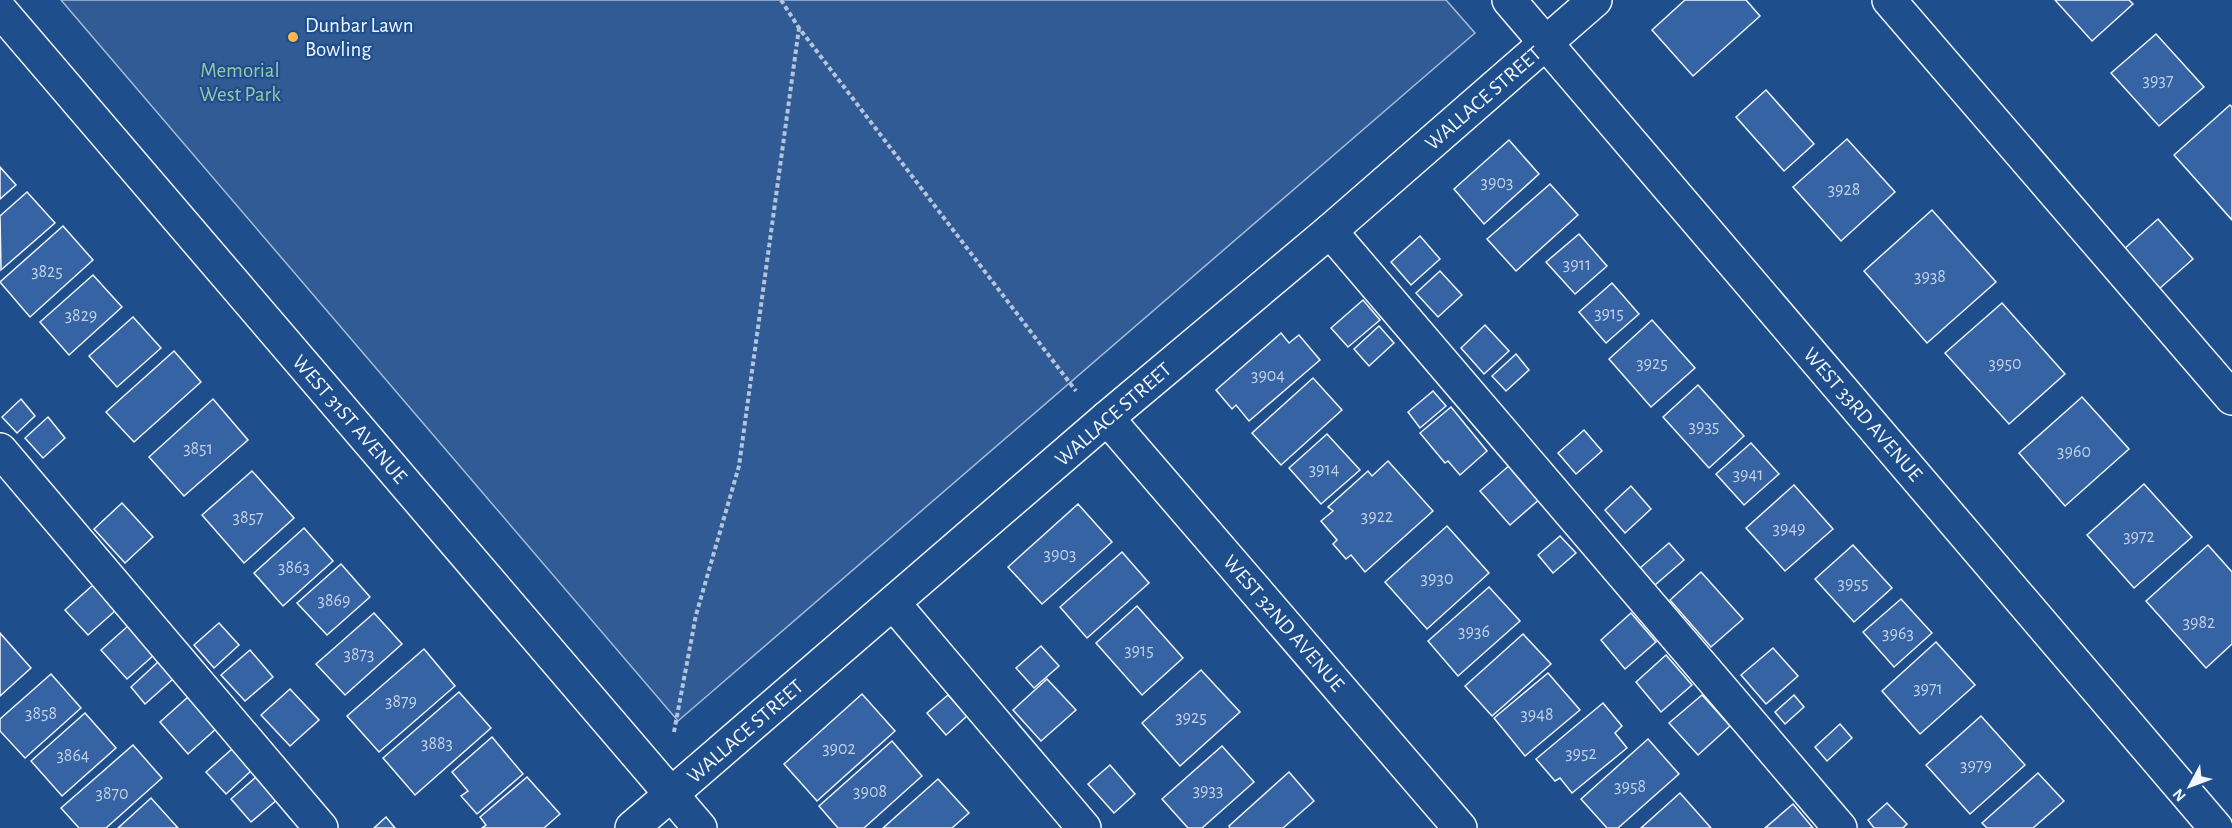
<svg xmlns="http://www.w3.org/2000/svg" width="2232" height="828" viewBox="0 0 2232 828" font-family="'Alegreya Sans',sans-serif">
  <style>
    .green { fill: #305b95; stroke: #a8bbd7; stroke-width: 1.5 }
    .building { fill: #3563a3; stroke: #f2f6ff; stroke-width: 1.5 }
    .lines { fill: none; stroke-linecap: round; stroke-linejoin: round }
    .minor-casing { stroke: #f2f6ff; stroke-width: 36 }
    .path { stroke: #b3c4dc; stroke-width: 4; stroke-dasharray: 4.5 3; stroke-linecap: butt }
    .minor { stroke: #1f4e8c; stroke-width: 33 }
    .poi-dot { fill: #ffb74d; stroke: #1f4e8c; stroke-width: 2 }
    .labels { text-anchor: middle; stroke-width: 4.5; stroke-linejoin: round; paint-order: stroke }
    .number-label { font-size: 18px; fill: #c3d1e8 }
    .poi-label { font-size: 21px; fill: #f2f6ff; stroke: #1f4e8c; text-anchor: start }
    .park-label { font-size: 21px; fill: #97c8a6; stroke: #1f4e8c }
    .street-label { font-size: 21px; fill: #f2f6ff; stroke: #1f4e8c }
  </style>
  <rect width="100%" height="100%" fill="#1f4e8c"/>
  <polygon class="green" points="61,0 1446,0 1475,33 678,721"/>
  <g class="building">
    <polygon points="1685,0 1746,0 1760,16 1693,76 1652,30"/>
    <polygon points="2055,0 2129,0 2133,4 2092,41"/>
    <polygon points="2156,34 2204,87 2159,126 2111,73"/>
    <polygon points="1766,90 1814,144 1784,171 1736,117"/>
    <polygon points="2230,105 2232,107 2232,220 2174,155"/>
    <polygon points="1847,139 1895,192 1841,241 1793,187"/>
    <polygon points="1509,140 1539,174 1484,224 1454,189"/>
    <polygon points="0,167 16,185 0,199"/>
    <polygon points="1550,184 1578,215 1516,271 1487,239"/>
    <polygon points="27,192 55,223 1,270 0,216"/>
    <polygon points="1932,210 1996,282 1927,343 1864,271"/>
    <polygon points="2158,219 2193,259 2159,289 2124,249"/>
    <polygon points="63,226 93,260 30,317 0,282"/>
    <polygon points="1579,234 1607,266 1575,294 1546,262"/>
    <polygon points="1420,236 1440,259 1411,285 1391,262"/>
    <polygon points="1440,271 1462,295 1438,317 1416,293"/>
    <polygon points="93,275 122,307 69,355 40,322"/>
    <polygon points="1612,283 1639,314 1606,343 1579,312"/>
    <polygon points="1363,300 1380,320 1348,347 1331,328"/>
    <polygon points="2002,303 2065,374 2009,424 1945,353"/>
    <polygon points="133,317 161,348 117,387 89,356"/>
    <polygon points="1652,320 1695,368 1651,407 1609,359"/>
    <polygon points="1485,325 1509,351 1484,374 1461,348"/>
    <polygon points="1379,326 1394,343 1369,366 1354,349"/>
    <polygon points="1281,333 1289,343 1299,335 1320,360 1249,421 1236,405 1232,409 1216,390"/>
    <polygon points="174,351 201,382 134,442 106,412"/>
    <polygon points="1516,354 1529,370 1506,391 1492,376"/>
    <polygon points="1313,378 1342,410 1281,465 1252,433"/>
    <polygon points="1698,385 1744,436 1709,468 1663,417"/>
    <polygon points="1433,391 1446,406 1420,428 1408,412"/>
    <polygon points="2082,397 2129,449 2065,506 2019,453"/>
    <polygon points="21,399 35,416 17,433 2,417"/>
    <polygon points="213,399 248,440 184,496 149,457"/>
    <polygon points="1451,407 1487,451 1460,475 1448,461 1445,463 1420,433"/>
    <polygon points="48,417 65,438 43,458 25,438"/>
    <polygon points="1584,430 1602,451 1576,474 1558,453"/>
    <polygon points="1327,434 1360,470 1321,504 1289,468"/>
    <polygon points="1751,443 1779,474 1744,505 1716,474"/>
    <polygon points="1388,461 1433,511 1365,572 1351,555 1346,559 1333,544 1337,540 1321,521 1333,511 1328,507 1368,471 1372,476"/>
    <polygon points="1511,464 1541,498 1510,525 1480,491"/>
    <polygon points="252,471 294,518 244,563 202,515"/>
    <polygon points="2144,484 2192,537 2134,588 2087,535"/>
    <polygon points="1794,485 1833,529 1785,571 1746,528"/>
    <polygon points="1631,486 1651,509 1625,533 1605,510"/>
    <polygon points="122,503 153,537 125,563 94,529"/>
    <polygon points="1078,504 1112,542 1042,604 1008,567"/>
    <polygon points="1447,526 1489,573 1427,629 1385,582"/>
    <polygon points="304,528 333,561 283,606 254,573"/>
    <polygon points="1560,536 1576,553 1553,573 1538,555"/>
    <polygon points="1669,543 1684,560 1655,585 1640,568"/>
    <polygon points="1853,545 1892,588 1854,622 1815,579"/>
    <polygon points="2208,545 2232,572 2232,644 2206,668 2146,601"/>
    <polygon points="1122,552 1149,583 1087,638 1060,607"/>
    <polygon points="341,564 370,597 327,635 297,603"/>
    <polygon points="1701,572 1743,619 1711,647 1670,600"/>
    <polygon points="93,585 115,611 88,635 65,610"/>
    <polygon points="1489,587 1520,621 1458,676 1428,641"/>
    <polygon points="1901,599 1932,633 1894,667 1863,632"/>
    <polygon points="1137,606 1183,658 1142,695 1096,643"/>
    <polygon points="374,613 402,644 345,695 316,664"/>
    <polygon points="1631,613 1656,642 1625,669 1601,640"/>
    <polygon points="219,623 239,645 214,668 194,645"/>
    <polygon points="128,626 154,655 127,679 101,650"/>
    <polygon points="0,633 31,668 0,696"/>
    <polygon points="1523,634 1551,664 1492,716 1465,686"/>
    <polygon points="1936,642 1975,685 1920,734 1882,691"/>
    <polygon points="1041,646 1059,666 1034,688 1016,668"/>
    <polygon points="1773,648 1798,676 1766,704 1741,675"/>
    <polygon points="424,649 455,686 379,752 347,716"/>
    <polygon points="250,650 273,677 245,701 221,675"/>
    <polygon points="1666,655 1692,685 1661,712 1636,682"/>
    <polygon points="158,662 173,679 145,704 131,687"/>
    <polygon points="1201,670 1240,712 1180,766 1142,723"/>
    <polygon points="1548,673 1580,710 1525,756 1494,718"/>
    <polygon points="51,674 81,708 25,758 0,731 0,719"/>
    <polygon points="1047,679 1076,710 1041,741 1013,710"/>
    <polygon points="290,689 319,720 290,746 261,715"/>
    <polygon points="459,692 491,728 415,795 383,758"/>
    <polygon points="862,694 895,731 817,801 784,764"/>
    <polygon points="948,695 967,716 946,735 927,713"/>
    <polygon points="1702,695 1730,726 1698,755 1669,723"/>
    <polygon points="1794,695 1804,707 1785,724 1775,712"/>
    <polygon points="188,697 217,728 188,754 160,722"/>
    <polygon points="1603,703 1622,726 1615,733 1627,748 1572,793 1560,778 1555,781 1536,759"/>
    <polygon points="85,713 116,748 62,796 31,761"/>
    <polygon points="1981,716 2025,765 1970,814 1926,765"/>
    <polygon points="1840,724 1852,738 1827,761 1815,747"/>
    <polygon points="492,737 523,774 477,814 461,796 468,791 452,772"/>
    <polygon points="1648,739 1679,774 1618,828 1607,828 1581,799"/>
    <polygon points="892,741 922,776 864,828 838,828 819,806"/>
    <polygon points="133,745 162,778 106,828 79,828 61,808"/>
    <polygon points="1222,746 1254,782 1202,828 1188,828 1162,799"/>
    <polygon points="232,749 252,770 226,794 206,772"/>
    <polygon points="1110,765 1135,794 1114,813 1088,784"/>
    <polygon points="1289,772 1314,801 1283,828 1230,828 1229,826"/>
    <polygon points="2038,773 2064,801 2033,828 1987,828 1982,823"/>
    <polygon points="257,776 278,799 251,822 231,799"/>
    <polygon points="527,777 560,814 544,828 482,828 486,825 480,817"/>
    <polygon points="938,779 969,813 952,828 883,828"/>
    <polygon points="1680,793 1711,828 1641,828"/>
    <polygon points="151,798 178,828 118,828"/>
    <polygon points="1887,803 1907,824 1903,828 1874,828 1868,820"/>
    <polygon points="1793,804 1813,828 1765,828"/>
    <polygon points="386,817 395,828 374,828"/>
  </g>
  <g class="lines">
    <g class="minor-casing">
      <g id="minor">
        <polyline points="1509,0 2216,828"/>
        <polyline points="1889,0 2232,398"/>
        <polyline points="0,10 700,828"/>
        <polyline points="1330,231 1840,828"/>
        <polyline points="1107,418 1460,828"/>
        <polyline points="0,450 321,828"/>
        <polyline points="893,603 1084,828"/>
        <polyline points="632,828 1107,418 1330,231 1595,0"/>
      </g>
    </g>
    <g class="path">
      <polyline points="781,0 799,28 1076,391"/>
      <polyline points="674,732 696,615 739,466 799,28"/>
    </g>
    <use href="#minor" class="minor"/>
  </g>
  <circle class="poi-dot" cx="293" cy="37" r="6"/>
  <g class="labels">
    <g class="number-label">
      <text x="2158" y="86">3937</text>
      <text x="1497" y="188">3903</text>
      <text x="1844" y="195">3928</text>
      <text x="1577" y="270">3911</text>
      <text x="47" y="277">3825</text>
      <text x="1930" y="282">3938</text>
      <text x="1609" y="319">3915</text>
      <text x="81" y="321">3829</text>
      <text x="1652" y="369">3925</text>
      <text x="2005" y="369">3950</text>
      <text x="1268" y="381">3904</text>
      <text x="1704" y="432">3935</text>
      <text x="198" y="454">3851</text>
      <text x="2074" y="457">3960</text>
      <text x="1324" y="475">3914</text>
      <text x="1748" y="480">3941</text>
      <text x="1377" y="522">3922</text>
      <text x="248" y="523">3857</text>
      <text x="1789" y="534">3949</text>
      <text x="2139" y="542">3972</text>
      <text x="1060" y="560">3903</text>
      <text x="294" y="573">3863</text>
      <text x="1437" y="584">3930</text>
      <text x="1853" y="589">3955</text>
      <text x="334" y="606">3869</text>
      <text x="2199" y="628">3982</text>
      <text x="1474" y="637">3936</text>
      <text x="1898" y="639">3963</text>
      <text x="1139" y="656">3915</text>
      <text x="359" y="660">3873</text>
      <text x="1928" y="694">3971</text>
      <text x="401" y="707">3879</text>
      <text x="41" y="719">3858</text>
      <text x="1537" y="720">3948</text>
      <text x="1191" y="723">3925</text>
      <text x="437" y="749">3883</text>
      <text x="839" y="754">3902</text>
      <text x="1581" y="759">3952</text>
      <text x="73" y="761">3864</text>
      <text x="1976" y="771">3979</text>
      <text x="1630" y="792">3958</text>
      <text x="1208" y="796">3933</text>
      <text x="870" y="797">3908</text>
      <text x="112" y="799">3870</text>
    </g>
    <g class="poi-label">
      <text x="305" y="32">Dunbar Lawn<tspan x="305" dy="24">Bowling</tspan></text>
    </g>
    <g class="park-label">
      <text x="240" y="77">Memorial<tspan x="240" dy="24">West Park</tspan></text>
    </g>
    <g class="street-label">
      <text transform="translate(1483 98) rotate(-41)" y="7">WALLACE STREET</text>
      <text transform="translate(1113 414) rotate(-41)" y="7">WALLACE STREET</text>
      <text transform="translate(1863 414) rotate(49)" y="7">WEST 33RD AVENUE</text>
      <text transform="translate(350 419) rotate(49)" y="7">WEST 31ST AVENUE</text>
      <text transform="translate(1284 623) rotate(49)" y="7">WEST 32ND AVENUE</text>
      <text transform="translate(745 731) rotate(-41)" y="7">WALLACE STREET</text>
    </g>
  </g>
  <g transform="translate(2190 786) rotate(229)" stroke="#1f4e8c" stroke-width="4.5" paint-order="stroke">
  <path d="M0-4.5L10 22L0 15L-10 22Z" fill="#f2f6ff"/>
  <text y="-9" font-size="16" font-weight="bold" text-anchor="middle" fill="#f2f6ff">N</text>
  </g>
</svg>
